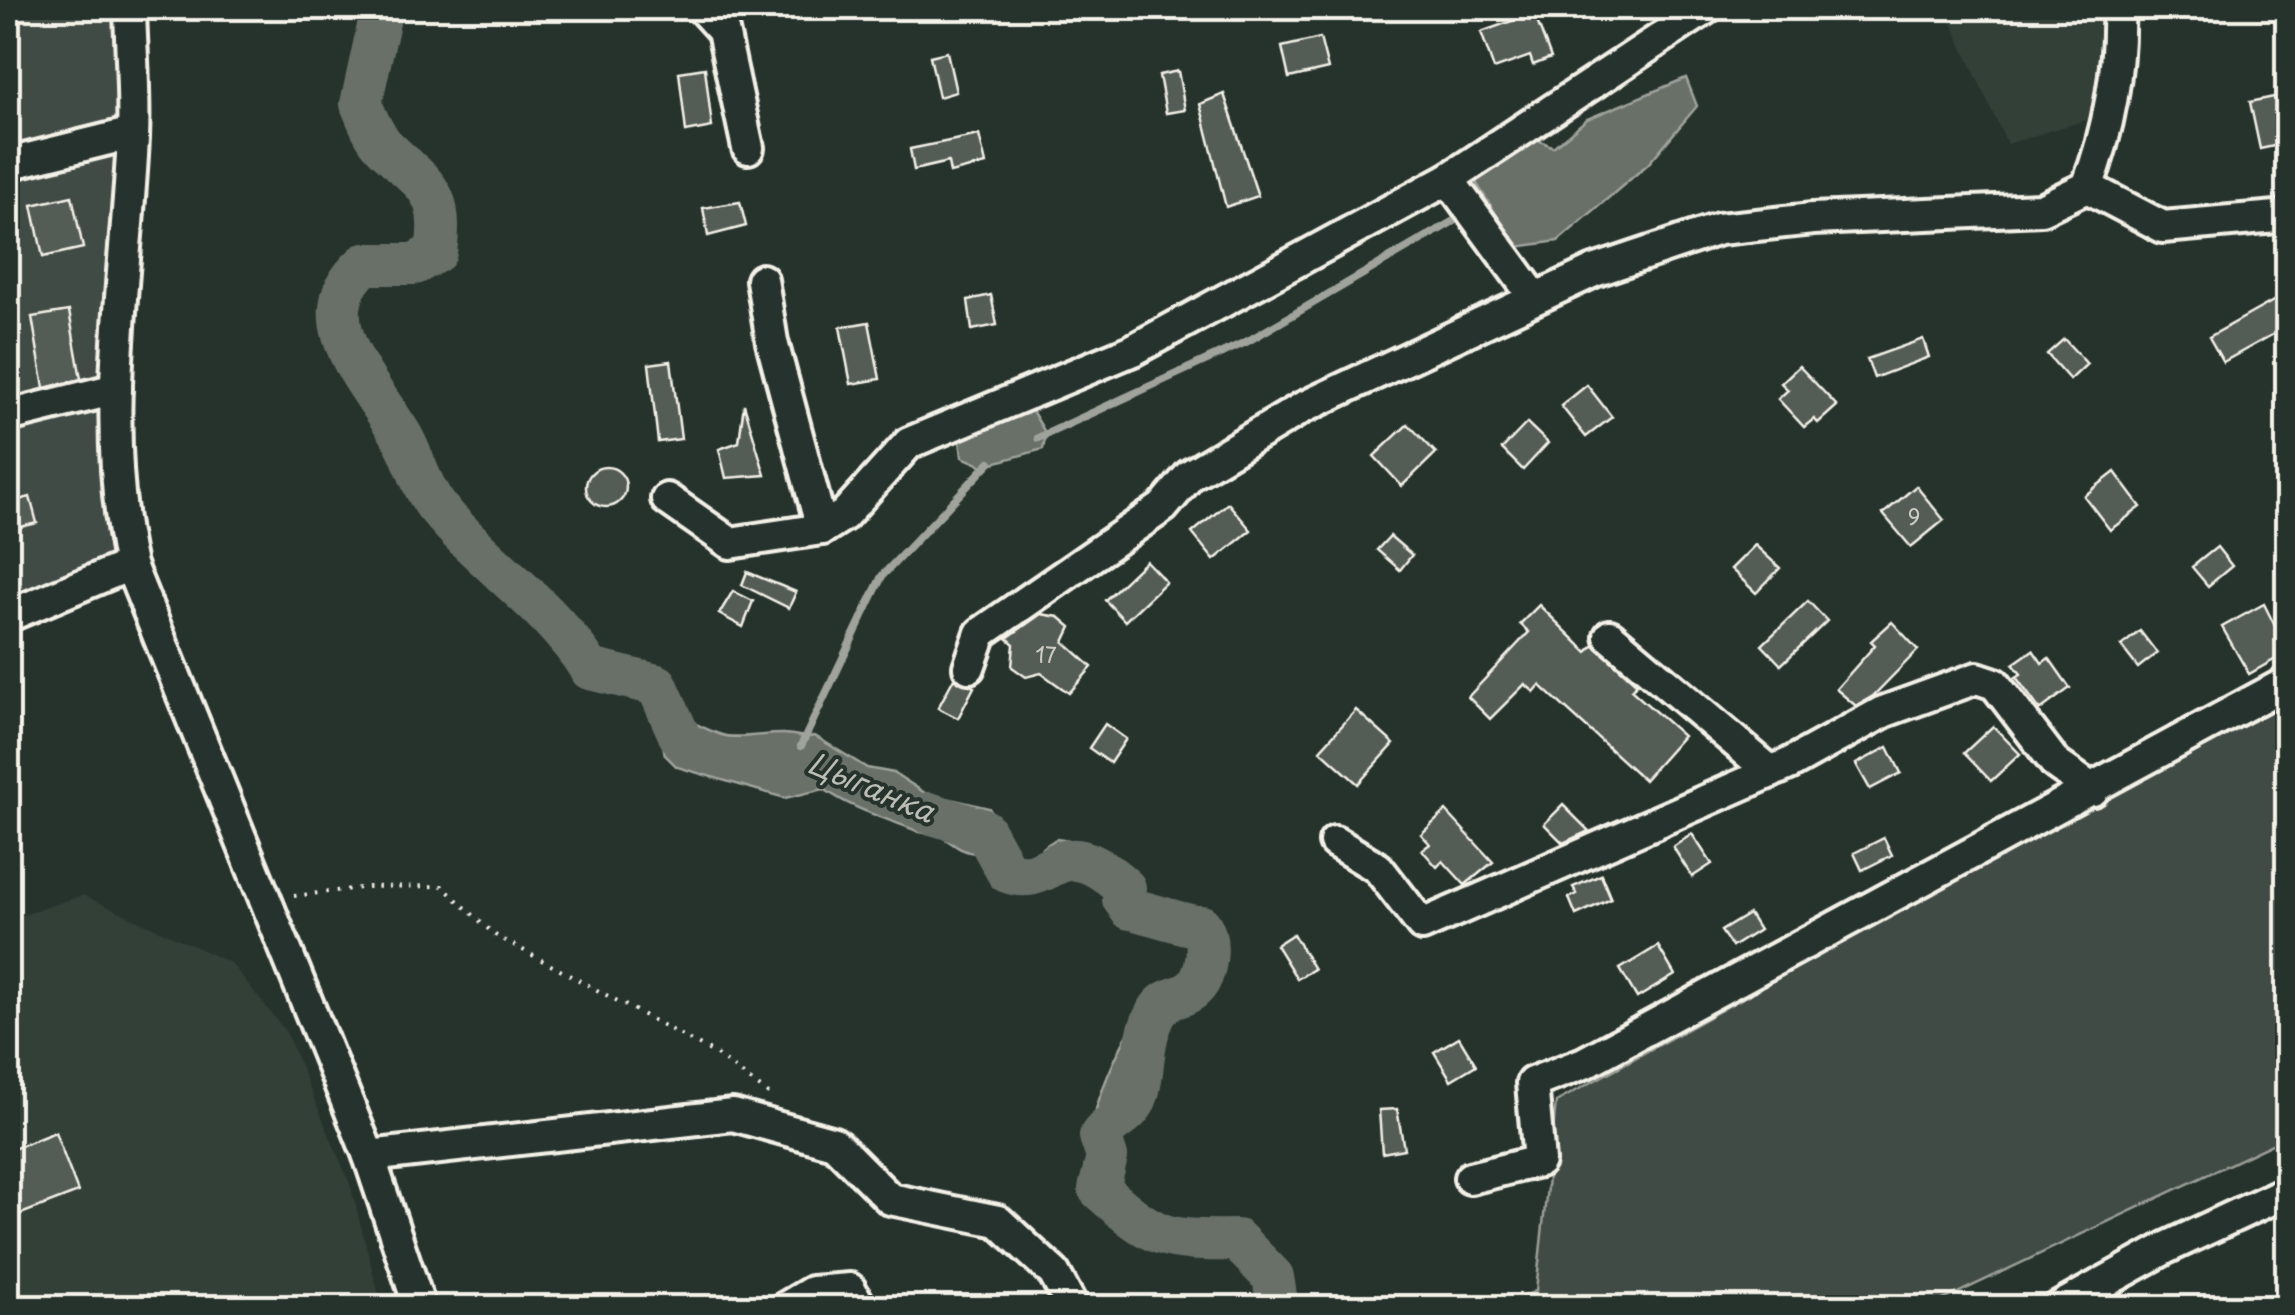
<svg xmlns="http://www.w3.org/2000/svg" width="2295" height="1315" viewBox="0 0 2295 1315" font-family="'Playpen Sans',sans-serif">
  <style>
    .built { fill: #333f39 }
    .green { fill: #414b45; stroke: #9a9e96; stroke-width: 2.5 }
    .water { fill: #676f68; stroke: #9fa39b; stroke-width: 2.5 }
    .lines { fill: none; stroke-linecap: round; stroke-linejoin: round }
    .stream { stroke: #9fa39b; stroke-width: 8 }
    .river { stroke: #676f68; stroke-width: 42 }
    .building { fill: #525c55; stroke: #f4f1e8; stroke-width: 2.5 }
    .minor-casing { stroke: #f4f1e8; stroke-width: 38 }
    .path { stroke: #f4f1e8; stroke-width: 4; stroke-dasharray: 2.5 8; stroke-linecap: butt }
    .minor { stroke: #26332d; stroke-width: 30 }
    .labels { text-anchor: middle; stroke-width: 8; stroke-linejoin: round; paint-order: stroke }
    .number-label { font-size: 22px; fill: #ccccc3 }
    .water-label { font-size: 30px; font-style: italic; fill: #bcbdb5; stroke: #26332d }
  </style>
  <rect width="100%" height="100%" fill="#26332d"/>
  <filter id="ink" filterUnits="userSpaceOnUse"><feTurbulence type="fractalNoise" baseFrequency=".01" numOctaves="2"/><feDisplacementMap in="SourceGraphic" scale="20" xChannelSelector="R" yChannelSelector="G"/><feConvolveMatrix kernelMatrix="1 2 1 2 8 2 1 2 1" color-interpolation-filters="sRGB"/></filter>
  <g filter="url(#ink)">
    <g class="built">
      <polygon points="1945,8 2099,8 2102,78 2096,117 2007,144"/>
      <polygon points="83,895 231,963 286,1032 350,1184 382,1307 8,1307 8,920"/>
    </g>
    <g class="green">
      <polygon points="8,8 122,8 131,553 8,596"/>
      <polygon points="2287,695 2287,1137 1928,1307 1497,1308 1536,1291 1556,1102"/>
    </g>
    <g class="water">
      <polygon points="1686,78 1697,106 1648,164 1558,241 1517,247 1473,178 1528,135 1553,147 1587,119"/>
      <polygon points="1028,404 1046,434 1043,449 983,466 962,457 959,432"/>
      <path d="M657,685L665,688L670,713C689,719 704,729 722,735C737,740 768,733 784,734C796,734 802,739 815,736L867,768L894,773L925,793L989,808L993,815L975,853C960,852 952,842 940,836C933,832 924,834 917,831C885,818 852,809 824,789L785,798L677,767L665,755L653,693Z"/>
      <polygon points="1056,839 1070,841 1103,858 1087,880 1048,874 1040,857 1042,848"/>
      <path d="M1150,1003L1158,1016C1150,1058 1144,1144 1090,1152C1085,1118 1125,1027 1150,1003Z"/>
    </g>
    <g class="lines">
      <g class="stream">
        <polyline points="1038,438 1248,341 1464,215"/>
        <polyline points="801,746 882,576 990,462"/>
      </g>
      <g class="river">
        <path d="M382,8L361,104C367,118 373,135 384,146C421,184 446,188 436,252L415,264H365C302,318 373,386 403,438C415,460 421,487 437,507C484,564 550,605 590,669L657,685L679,735"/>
        <path d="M929,813L984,830L1007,872C1056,890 1055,825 1125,888L1123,899L1130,909C1149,912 1188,927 1201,926C1211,941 1208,977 1192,990C1181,999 1168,996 1159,1009C1138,1038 1147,1084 1133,1105C1125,1118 1108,1123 1100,1136L1107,1157L1099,1189C1155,1239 1162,1241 1237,1240L1273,1277L1278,1308"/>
      </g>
    </g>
    <g class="building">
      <polygon points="1534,13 1551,58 1533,65 1530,56 1494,69 1481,32"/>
      <polygon points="1320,38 1328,69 1289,78 1282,47"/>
      <polygon points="947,52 956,92 939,97 930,56"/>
      <polygon points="705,68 712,127 686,132 679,72"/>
      <polygon points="1178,71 1185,110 1166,113 1159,75"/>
      <polygon points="1224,94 1258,196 1226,207 1200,104"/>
      <polygon points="2288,94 2288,143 2260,149 2250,102"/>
      <polygon points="979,135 986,164 950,173 948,162 914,170 910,149"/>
      <polygon points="72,196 83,248 43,257 32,205"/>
      <polygon points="740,202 746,226 708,236 703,208"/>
      <polygon points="991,295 997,325 972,330 968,300"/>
      <polygon points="2277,299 2288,326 2223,362 2209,337"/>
      <polygon points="69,311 81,379 44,388 32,317"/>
      <polygon points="869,322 880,379 851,384 840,327"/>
      <polygon points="1923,339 1929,357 1874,378 1867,359"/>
      <polygon points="2064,339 2087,364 2070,380 2047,354"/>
      <polygon points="671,361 681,439 658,442 649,364"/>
      <polygon points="1799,366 1837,406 1818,423 1814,419 1804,427 1778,399 1788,390 1781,383"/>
      <polygon points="1587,385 1612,417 1586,437 1561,406"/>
      <polygon points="744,404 765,475 726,478 719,449 739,442"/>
      <polygon points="1527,423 1548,443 1523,470 1502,449"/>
      <polygon points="1408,424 1436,453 1402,486 1374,456"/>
      <circle cx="606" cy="487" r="20"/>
      <polygon points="2115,472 2141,507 2110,530 2084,496"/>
      <polygon points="1916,486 1944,520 1911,547 1883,514"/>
      <polygon points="30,497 37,523 12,529 8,503"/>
      <polygon points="1228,503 1251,530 1214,560 1192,533"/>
      <polygon points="1390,536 1412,555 1400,570 1377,550"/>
      <polygon points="1755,545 1780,568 1756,593 1731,569"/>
      <polygon points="2217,547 2232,566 2208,586 2192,567"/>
      <polygon points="1146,561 1166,582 1125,621 1105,600"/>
      <polygon points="747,572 796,592 789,608 742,585"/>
      <polygon points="733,591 753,601 743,627 719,614"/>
      <polygon points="1808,601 1827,621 1781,665 1762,645"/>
      <polygon points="2264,604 2288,652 2249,674 2222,627"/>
      <polygon points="1539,605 1587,652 1594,645 1637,684 1631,690 1683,736 1644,780 1540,685 1534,692 1525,684 1490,719 1468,697 1529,632 1520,624"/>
      <polygon points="1041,614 1059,617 1071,627 1064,642 1092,667 1069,693 1041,673 1026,677 1012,667 1014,644 1007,638"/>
      <polygon points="1892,622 1918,650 1873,696 1856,706 1836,689 1875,645 1871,641"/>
      <polygon points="2140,631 2157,653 2138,668 2121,646"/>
      <polygon points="2033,650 2042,663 2049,658 2070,688 2040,710 2016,677 2021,674 2013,664"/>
      <polygon points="954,678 974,687 958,718 938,708"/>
      <polygon points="1356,710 1394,744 1358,784 1320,750"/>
      <polygon points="1105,724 1126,739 1110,763 1089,748"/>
      <polygon points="1993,726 2020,754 1991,781 1964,753"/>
      <polygon points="1888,747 1901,773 1870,789 1856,764"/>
      <polygon points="1563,805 1589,831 1563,843 1544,824"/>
      <polygon points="1446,811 1493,862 1465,885 1443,861 1437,867 1422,850 1430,844 1421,834"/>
      <polygon points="1692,834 1712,864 1692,877 1673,847"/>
      <polygon points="1884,838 1892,855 1862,870 1854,853"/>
      <polygon points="1601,875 1611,899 1576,915 1569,898 1577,894 1573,887"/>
      <polygon points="1749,914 1759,930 1732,947 1721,931"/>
      <polygon points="1293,934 1314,969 1297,979 1276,945"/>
      <polygon points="1658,946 1675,975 1637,998 1620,969"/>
      <polygon points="1459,1037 1476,1065 1451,1080 1434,1052"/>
      <polygon points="1397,1109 1404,1149 1382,1153 1379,1110"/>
      <polygon points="55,1132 78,1192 8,1219 8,1151"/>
    </g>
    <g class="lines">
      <g class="minor-casing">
        <g id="minor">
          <path d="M130,8C131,51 135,95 133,138C126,280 99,425 130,565L369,1156L420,1308"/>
          <polyline points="702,8 723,31 748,148"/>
          <polyline points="8,164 133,133"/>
          <polyline points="1448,179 1535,298"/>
          <polyline points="2087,187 2163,227 2288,216"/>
          <polyline points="762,280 772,342 822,529"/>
          <polyline points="8,416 116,389"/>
          <polyline points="667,499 730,543 822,529 844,515 909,443 1133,350 1448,179 1705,9"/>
          <polyline points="8,616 130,565"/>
          <polyline points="1610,636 1771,772"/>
          <path d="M969,667L981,633L1163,507L1190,475L1302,408L1594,271L1719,229L1813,219L2041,209L2087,187C2109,131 2120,67 2118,8"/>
          <polyline points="1335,842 1378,868 1422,925 1789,764 1883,712 1977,678 1995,684 2056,764 2093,790"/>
          <polyline points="369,1156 733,1115 834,1143 890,1199 998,1221 1054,1273 1073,1308"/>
          <polyline points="1470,1178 1539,1161 1532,1083 1584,1063 2288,682"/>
          <polyline points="785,1308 812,1292 850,1289 861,1308"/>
          <polyline points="2058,1308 2166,1248 2288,1191"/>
        </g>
      </g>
      <polyline class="path" points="294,896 368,887 442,886 495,935 714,1053 774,1098"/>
      <use href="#minor" class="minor"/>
    </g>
  </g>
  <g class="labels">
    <g class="number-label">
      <text x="1914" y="525">9</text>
      <text x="1046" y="663">17</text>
    </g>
    <g class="water-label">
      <text transform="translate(871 788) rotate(23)" y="10">Цыганка</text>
    </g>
  </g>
  <rect width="2295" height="1315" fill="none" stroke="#26332d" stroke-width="40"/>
  <rect x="20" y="20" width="2255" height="1275" fill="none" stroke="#f4f1e8" stroke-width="4" filter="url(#ink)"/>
</svg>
